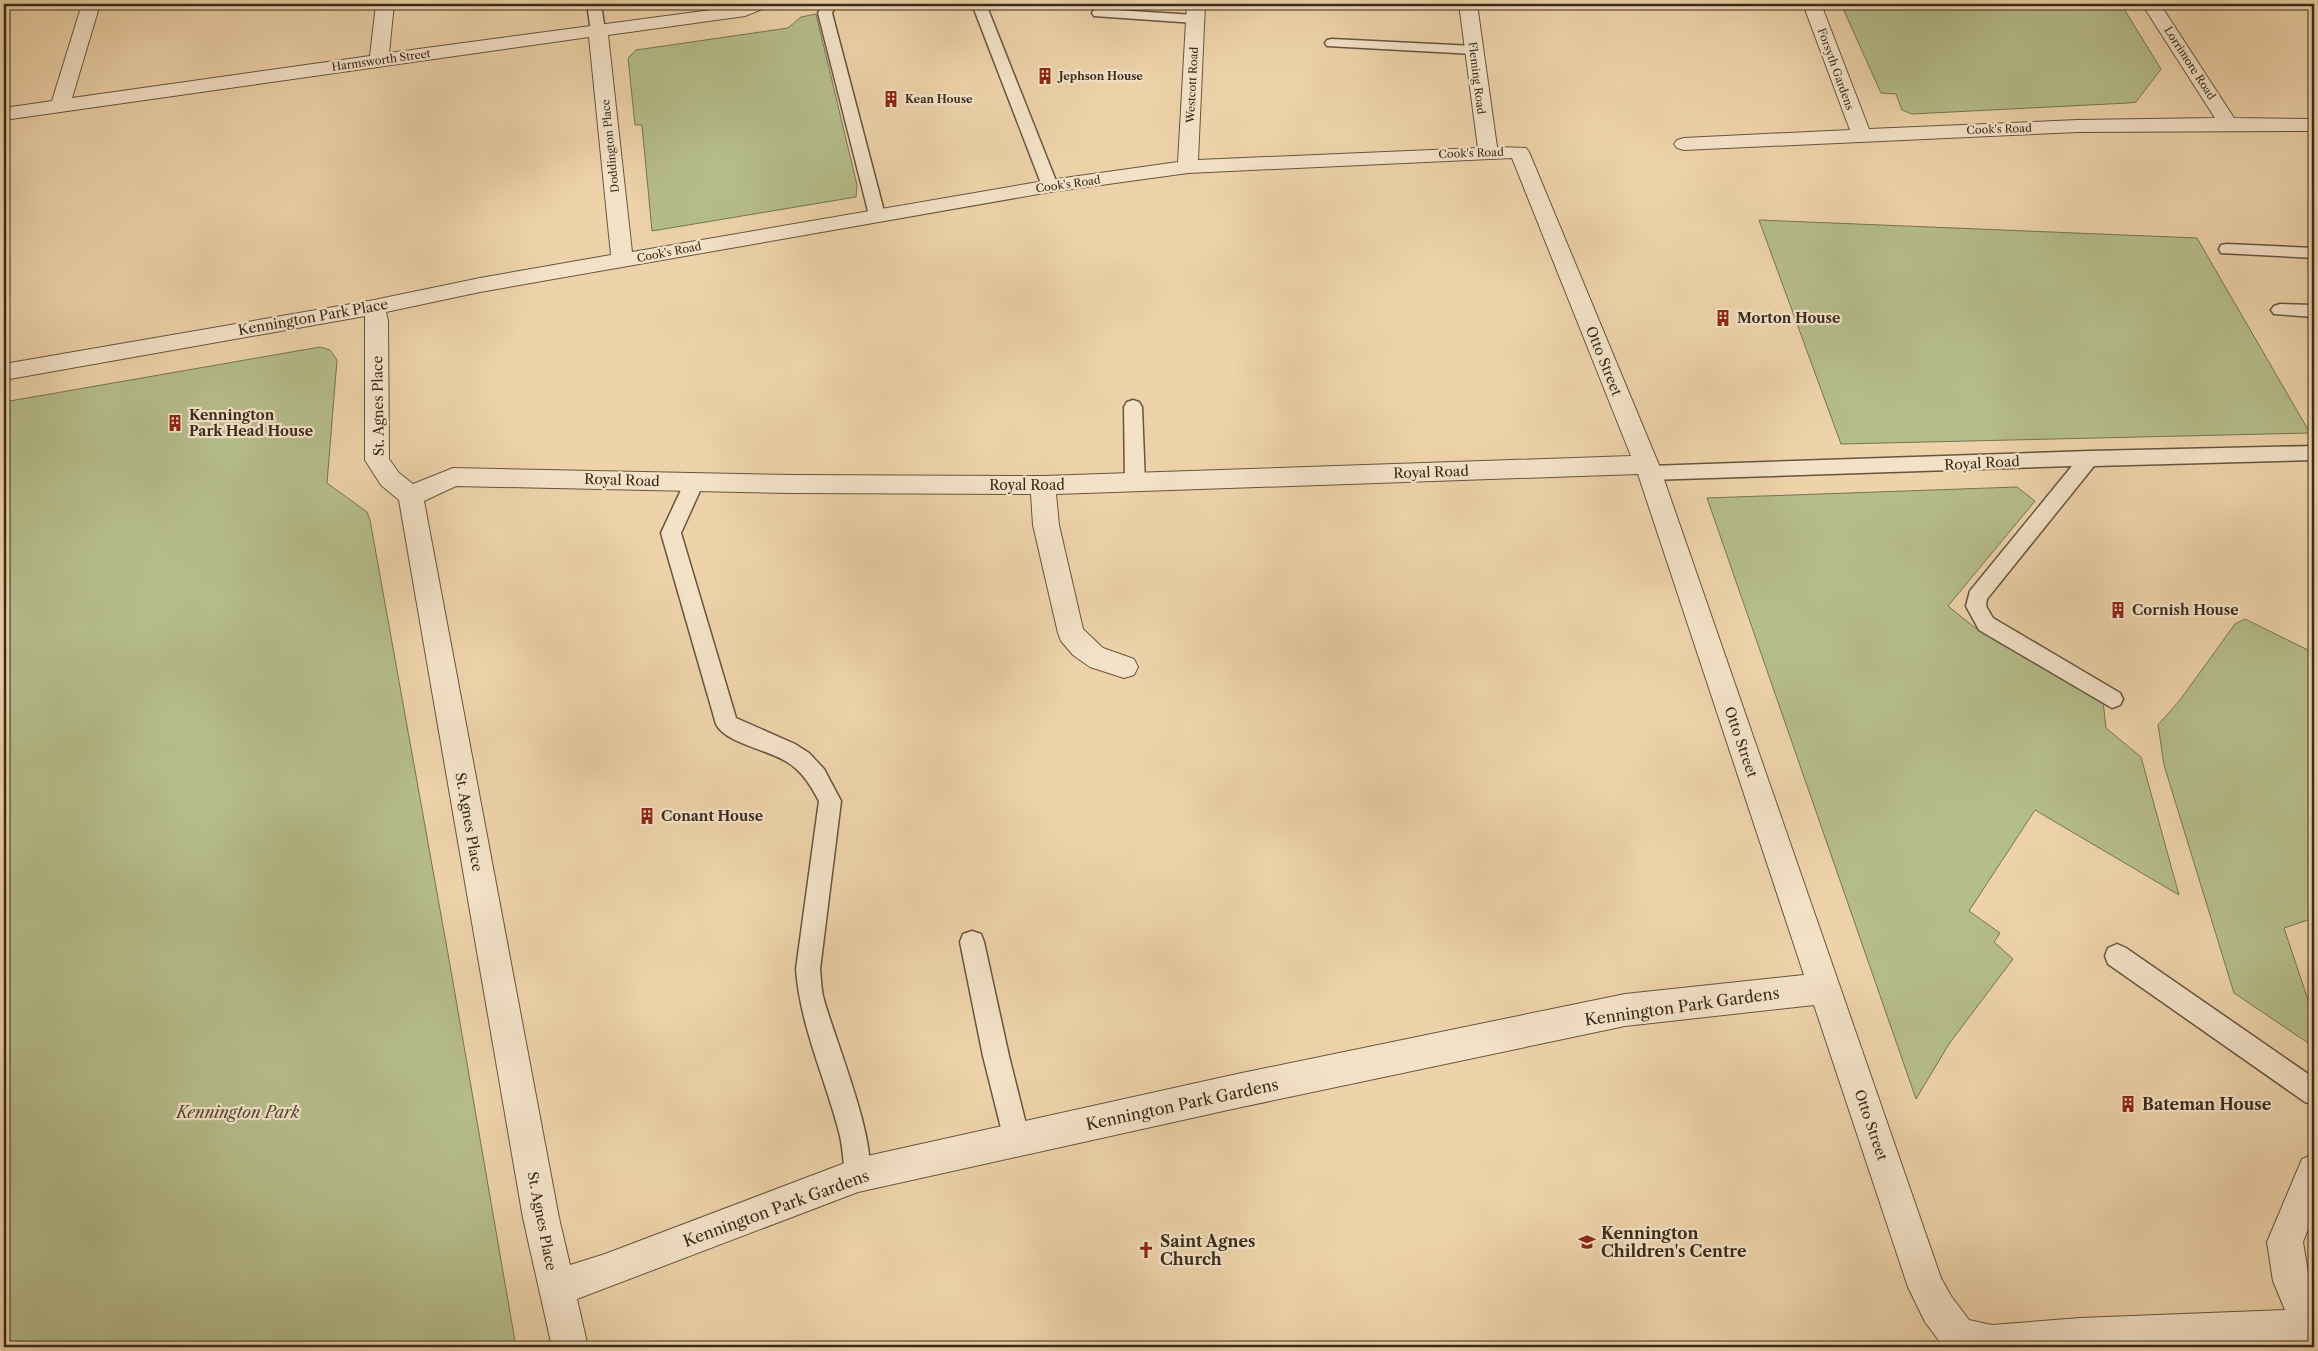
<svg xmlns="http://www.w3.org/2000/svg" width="2318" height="1351" viewBox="0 0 2318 1351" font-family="'Libre Caslon Text',serif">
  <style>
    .green { fill: #b5bd8b; stroke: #767454 }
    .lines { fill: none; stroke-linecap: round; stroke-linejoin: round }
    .lane-casing { stroke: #665540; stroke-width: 3 }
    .street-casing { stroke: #665540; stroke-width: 2 }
    .lane { fill: #f4e2c8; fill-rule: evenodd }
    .street { fill: #f4e2c8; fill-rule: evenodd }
    .labels { text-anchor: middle; stroke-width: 4.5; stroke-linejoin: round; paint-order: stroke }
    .far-street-label { font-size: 11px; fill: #382b1c; stroke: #f4e2c8 }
    .far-poi-label { font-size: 11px; font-weight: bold; fill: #382b1c; stroke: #f4e2c8; text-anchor: start }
    .street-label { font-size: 14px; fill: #382b1c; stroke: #f4e2c8 }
    .poi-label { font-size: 14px; font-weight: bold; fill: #382b1c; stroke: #f4e2c8; text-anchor: start }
    .near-street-label { font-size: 16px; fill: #382b1c; stroke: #f4e2c8 }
    .near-poi-label { font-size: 16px; font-weight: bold; fill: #382b1c; stroke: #f4e2c8; text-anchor: start }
    .near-park-label { font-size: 16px; font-style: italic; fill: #514832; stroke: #f4e2c8 }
  </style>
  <rect width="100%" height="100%" fill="#eed3aa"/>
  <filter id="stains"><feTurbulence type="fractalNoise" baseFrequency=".004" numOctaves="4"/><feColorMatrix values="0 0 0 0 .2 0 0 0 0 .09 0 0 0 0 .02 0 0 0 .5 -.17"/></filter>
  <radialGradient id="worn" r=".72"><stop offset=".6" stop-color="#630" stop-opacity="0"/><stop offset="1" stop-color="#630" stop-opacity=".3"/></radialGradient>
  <g class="green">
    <polygon points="1841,4 2121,4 2161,69 2136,102 2128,103 1912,114 1902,110 1896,94 1881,93"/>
    <polygon points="816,14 857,185 856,197 652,231 642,125 635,125 628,58 636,50 788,28 801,17"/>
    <polygon points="1759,220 2197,238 2310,433 1841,444"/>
    <polygon points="320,347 330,350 337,360 327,483 367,512 370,520 450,965 516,1347 4,1347 4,402"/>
    <polygon points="2017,487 2035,501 1948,606 1974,627 2103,701 2106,728 2141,757 2179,895 2035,810 1969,911 2000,933 1994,942 2013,959 1949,1044 1916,1099 1707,498"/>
    <polygon points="2245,619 2314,653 2314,918 2284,928 2314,1018 2314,1047 2234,993 2164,765 2158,725 2180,700 2235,624"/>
  </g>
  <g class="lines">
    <g class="lane-casing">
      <g id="lane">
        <polygon points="587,4 601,4 605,31 603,34 593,34 591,31"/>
        <polygon points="823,4 837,4 832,13 885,215 883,219 871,219 869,215 818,13"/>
        <polygon points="972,4 986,4 1058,186 1056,189 1044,189 1042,186"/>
        <polygon points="1099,9 1195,15 1202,19 1195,23 1094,16 1092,13 1094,10"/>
        <polygon points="1332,39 1474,46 1481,50 1474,54 1327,46 1325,43 1327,40"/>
        <polygon points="2227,244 2314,248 2314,258 2221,253 2219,249 2221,245"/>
        <polygon points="2280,304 2314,305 2314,317 2274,314 2271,310 2274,306"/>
        <polygon points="1133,400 1139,402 1142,407 1145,483 1142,488 1135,490 1128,488 1125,483 1124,407 1127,402"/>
        <polygon points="2314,446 2314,460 2094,466 1987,599 1986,606 1993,618 2120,693 2123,699 2120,705 2112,708 1979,630 1966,606 1970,591 2072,466 1649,480 1642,478 1640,473 1642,468 1649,466 2090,451"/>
        <path d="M694,475L701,477L704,482L681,533L736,718L795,744L809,753L824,769L841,801L820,969C821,978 821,987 823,996C833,1036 882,1150 867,1184L858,1188L849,1184C842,1168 844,1149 839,1132C825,1078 800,1025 796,969L819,801C811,786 802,771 787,762C769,750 725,743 716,724L661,533L687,477Z"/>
        <polygon points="972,931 981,934 984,942 1009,1056 1030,1140 1026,1149 1017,1153 1008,1149 1004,1140 983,1056 960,942 963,934"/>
        <polygon points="2117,944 2126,948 2314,1078 2314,1106 2305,1102 2108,964 2105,956 2108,948"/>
      </g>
    </g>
    <g class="street-casing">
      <g id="street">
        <path d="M82,4H100L72,98L370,56L376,4H394L389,53L741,6L746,4H768L765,8L745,16L608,35L632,252L1050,180L1178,162L1187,4H1205L1198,160L1478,148L1459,4H1477L1497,147L1526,148L1529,152L1659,465L1941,1278L1951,1296L1969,1320L1992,1325L2080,1318L2285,1310L2273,1281L2267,1242L2302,1159L2314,1154V1214L2303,1242L2309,1279L2314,1291V1345L2272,1347L1943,1346L1925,1322L1908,1287L1814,1005L1625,1026L1237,1108L858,1192L577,1299L588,1347H552L523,1218L399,500L381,485L365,460V316L4,380V364L374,300L480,278L611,255L589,37L4,120V108L52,101ZM1512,158L1631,456L1043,476L792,475L453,468L413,484L399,473L389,459L388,321L386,312L480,292L1050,192L1188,173ZM1638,474L1804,975L1625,994L1237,1074L858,1158L605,1254L570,1265L559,1218L424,501L456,486L792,493L1031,494L1033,525L1058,633L1061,641L1073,655L1090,667L1124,678L1134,675L1138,667L1134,659L1103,648L1083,629L1059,525L1056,494Z"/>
        <polygon points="1803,4 1821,4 1869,129 2078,120 2215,118 2142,4 2160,4 2234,118 2314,119 2314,131 2078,132 1684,150 1677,148 1674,144 1677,140 1684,138 1850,130"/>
      </g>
    </g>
    <use href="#lane" class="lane"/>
    <use href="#street" class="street"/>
  </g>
  <defs>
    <g id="building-bare" transform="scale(1.35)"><path d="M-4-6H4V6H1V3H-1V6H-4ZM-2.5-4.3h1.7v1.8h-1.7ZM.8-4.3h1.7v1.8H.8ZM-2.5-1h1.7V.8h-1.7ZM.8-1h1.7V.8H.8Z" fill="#8f2418" stroke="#f4e2c8" stroke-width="2.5" paint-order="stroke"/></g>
    <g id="school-bare" transform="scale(1.35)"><path d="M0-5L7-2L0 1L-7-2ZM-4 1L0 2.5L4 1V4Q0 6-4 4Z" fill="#8f2418" stroke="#f4e2c8" stroke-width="2.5" paint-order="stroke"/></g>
    <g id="church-bare" transform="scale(1.35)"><path d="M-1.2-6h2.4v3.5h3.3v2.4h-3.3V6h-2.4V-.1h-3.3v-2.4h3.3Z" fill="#8f2418" stroke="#f4e2c8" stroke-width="2.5" paint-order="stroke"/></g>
  </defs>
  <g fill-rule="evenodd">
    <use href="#building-bare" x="1045" y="76"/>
    <use href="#building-bare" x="891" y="99"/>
    <use href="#building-bare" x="1723" y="318"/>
    <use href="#building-bare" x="175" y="423"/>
    <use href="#building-bare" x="2118" y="610"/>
    <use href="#building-bare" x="647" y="816"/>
    <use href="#building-bare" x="2128" y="1104"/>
    <use href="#school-bare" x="1587" y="1242"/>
    <use href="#church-bare" x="1146" y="1250"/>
  </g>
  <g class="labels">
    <g class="far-street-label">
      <text transform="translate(381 60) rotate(-8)" y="4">Harmsworth Street</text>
      <text transform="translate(2190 63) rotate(57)" y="4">Lorrimore Road</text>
      <text transform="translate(1836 69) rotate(70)" y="4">Forsyth Gardens</text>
      <text transform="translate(1477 78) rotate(83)" y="4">Fleming Road</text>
      <text transform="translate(1192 85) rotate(-87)" y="4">Westcott Road</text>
      <text transform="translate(1999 129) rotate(-2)" y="4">Cook's Road</text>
      <text transform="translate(610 146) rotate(-96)" y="4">Doddington Place</text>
      <text transform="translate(1471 153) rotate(-2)" y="4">Cook's Road</text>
      <text transform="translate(1068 184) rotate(-8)" y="4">Cook's Road</text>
      <text transform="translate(669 252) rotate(-11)" y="4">Cook's Road</text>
    </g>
    <g class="far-poi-label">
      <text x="1059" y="80">Jephson House</text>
      <text x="905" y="103">Kean House</text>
    </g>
    <g class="street-label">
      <text transform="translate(313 317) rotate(-10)" y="5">Kennington Park Place</text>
      <text transform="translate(1604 361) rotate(68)" y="5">Otto Street</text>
      <text transform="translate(378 406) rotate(-91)" y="5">St. Agnes Place</text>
      <text transform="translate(1982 463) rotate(-3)" y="5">Royal Road</text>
      <text transform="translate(1431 472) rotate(-2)" y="5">Royal Road</text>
      <text transform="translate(622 480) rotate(2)" y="5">Royal Road</text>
      <text x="1027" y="490">Royal Road</text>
      <text transform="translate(1741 742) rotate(71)" y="5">Otto Street</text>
      <text transform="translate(469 822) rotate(80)" y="5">St. Agnes Place</text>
      <text transform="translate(1871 1125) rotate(71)" y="5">Otto Street</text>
      <text transform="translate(542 1221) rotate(79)" y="5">St. Agnes Place</text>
    </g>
    <g class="poi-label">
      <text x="1737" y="323">Morton House</text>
      <text x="189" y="420">Kennington<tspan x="189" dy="16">Park Head House</tspan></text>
      <text x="2132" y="615">Cornish House</text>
      <text x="661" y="821">Conant House</text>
    </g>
    <g class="near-street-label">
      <text transform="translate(1682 1006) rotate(-8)" y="6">Kennington Park Gardens</text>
      <text transform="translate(1182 1104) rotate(-12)" y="6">Kennington Park Gardens</text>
      <text transform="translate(776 1208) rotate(-20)" y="6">Kennington Park Gardens</text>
    </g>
    <g class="near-poi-label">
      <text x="2142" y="1110">Bateman House</text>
      <text x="1601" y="1239">Kennington<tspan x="1601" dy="18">Children's Centre</tspan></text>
      <text x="1160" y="1247">Saint Agnes<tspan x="1160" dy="18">Church</tspan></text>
    </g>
    <g class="near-park-label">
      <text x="238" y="1118">Kennington Park</text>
    </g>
  </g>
  <rect width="2318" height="1351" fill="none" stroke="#eed3aa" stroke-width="20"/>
  <rect x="5" y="5" width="2308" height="1341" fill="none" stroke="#382b1c" stroke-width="2.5"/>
  <rect x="10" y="10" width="2298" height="1331" fill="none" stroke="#382b1c"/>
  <rect width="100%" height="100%" filter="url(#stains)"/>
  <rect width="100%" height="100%" fill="url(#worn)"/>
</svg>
